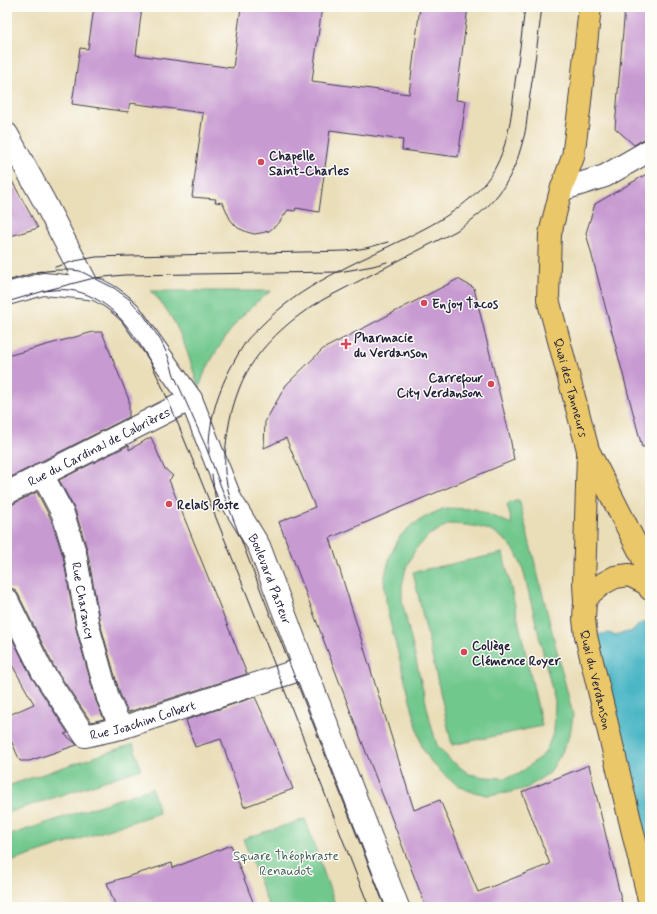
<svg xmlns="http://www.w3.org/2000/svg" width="657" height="914" viewBox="0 0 657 914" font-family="Mynerve,sans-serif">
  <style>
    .green { fill: #71c88d; stroke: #4a7564; fill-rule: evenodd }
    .water { fill: #49b5c5; stroke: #366c80 }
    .building { fill: #c79ad1 }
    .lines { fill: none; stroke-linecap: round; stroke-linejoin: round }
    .minor-casing { stroke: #403e4e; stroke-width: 24 }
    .major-casing { stroke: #403e4e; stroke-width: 24 }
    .minor { stroke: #fff; stroke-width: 22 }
    .major { stroke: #eac769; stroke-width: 22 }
    .tram { stroke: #22223b; stroke-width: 1 }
    .poi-dot { fill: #d1495b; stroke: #fdfcf7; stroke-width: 1.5 }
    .labels { text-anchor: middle; stroke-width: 3; stroke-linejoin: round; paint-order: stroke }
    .poi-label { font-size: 13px; font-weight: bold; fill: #22223b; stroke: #fdfcf7; text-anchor: start }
    .street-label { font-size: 13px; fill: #22223b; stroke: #fdfcf7 }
    .park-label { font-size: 13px; fill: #3e5c58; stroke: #fdfcf7 }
  </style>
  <rect width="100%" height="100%" fill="#fdfcf7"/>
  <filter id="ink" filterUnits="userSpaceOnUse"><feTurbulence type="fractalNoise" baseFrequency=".025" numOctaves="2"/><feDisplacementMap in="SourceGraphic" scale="8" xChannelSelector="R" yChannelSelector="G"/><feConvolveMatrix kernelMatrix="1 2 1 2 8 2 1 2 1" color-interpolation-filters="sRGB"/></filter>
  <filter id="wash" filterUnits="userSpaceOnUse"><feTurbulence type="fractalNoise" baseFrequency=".012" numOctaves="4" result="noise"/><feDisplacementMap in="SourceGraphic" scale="16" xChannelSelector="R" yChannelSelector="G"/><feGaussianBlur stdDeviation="0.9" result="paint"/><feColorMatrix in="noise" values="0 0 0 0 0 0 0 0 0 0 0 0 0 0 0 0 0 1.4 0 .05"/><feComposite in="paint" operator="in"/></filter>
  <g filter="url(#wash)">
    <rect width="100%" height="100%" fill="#eadeb9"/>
    <g class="green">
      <path d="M151,291H271C261,298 252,306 243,315C229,330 214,354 205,372C202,378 201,384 199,390C191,363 181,327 163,305C160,300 155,296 151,291Z"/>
      <path d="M519,500L573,715L570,735L561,754L550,772L527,788L507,793L487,795L466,790L449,779L432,763L422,747L387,610L384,580L390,556L400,536L412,525L427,516L445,508L475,509L512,524L507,504ZM449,524C475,525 497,527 514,550C518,555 520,563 523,569L555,702L554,731L545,753L519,774L505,778L485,777L469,774L449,759L437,745L432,728L402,601V586L406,568L415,550L429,535Z"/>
      <polygon points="503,553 542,726 452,745 413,572"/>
      <polygon points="133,744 141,769 7,813 7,786"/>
      <polygon points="152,788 159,813 7,863 7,836"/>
      <polygon points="305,819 336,907 269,907 243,839"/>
    </g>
    <polygon class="water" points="650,621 650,868 592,635 609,633 614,635 633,631 639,624"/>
    <g id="blocks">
      <g class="building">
        <polygon points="94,7 142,7 136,55 233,68 241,7 322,7 312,81 409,94 420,7 468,7 456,100 466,101 458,157 402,150 403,140 330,130 319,212 296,208 295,211 288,210 279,223 269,231 261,233 254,234 247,232 238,228 235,225 230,219 223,203 215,202 216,199 192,197 203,113 130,103 128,112 72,104 80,48 88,49"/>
        <polygon points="625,7 650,7 650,138 644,139 634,145 615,128"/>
        <polygon points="7,172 38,228 7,237"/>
        <polygon points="650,172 650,446 642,447 586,233 595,204"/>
        <polygon points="458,279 474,288 510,437 514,460 404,506 330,538 414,810 440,800 478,892 550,864 522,792 589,765 623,907 426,907 359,734 279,522 315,507 286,438 264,448 265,422 286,385 323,349"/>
        <polygon points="93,332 102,332 129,400 129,417 40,462 37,463 33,466 7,479 7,356"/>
        <polygon points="151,437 164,468 173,476 169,480 247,674 128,712 120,694 100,623 87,549 75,510 59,480 129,445 129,450"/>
        <polygon points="37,492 51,519 63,556 76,629 96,701 104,719 91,722 53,665 18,594 14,589 7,588 7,505 13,504"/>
        <polygon points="7,628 32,678 68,733 64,734 73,741 77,745 29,761 20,761 7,731 7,716 34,704 7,656"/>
        <polygon points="255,697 266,721 293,789 244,807 221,739 195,747 186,720"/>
        <polygon points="231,845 255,907 116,907 107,883 172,863 173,868"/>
      </g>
    </g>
  </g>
  <g filter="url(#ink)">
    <use href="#blocks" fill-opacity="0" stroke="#403e4e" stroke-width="1"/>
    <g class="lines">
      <g class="minor-casing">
        <g id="minor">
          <polyline points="7,134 44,201 89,288"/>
          <polyline points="561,190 605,176 650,150"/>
          <path id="s1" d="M7,294L43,284L89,288L98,290L109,296L120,304L130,313L191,399L231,500L259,546L305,668L398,907"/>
          <path id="s2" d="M42,474L63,514L75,553L88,626L108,698L121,728"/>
          <path id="s3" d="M7,493L191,399"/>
          <path id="s4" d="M7,600L42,671L85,736L121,728L305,668"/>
        </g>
      </g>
      <g class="major-casing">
        <g id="major">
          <path id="s5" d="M590,7L579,111L573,157L561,190L550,234L548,299L588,450L650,572"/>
          <path id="s6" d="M588,454L584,584L585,601L584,619L586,636L650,904"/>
          <polyline points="585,601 592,592 604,583 615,577 629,575 647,584 650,589"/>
        </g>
      </g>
      <use href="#minor" class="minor"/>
      <use href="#major" class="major"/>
      <g class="tram">
        <polyline points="55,267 75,261 96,257 131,256 346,251 366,248 388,242"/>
        <polyline points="36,272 57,270 72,270 80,271 114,288 129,299 143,314 161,341 168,356 174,375 206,447 248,558 385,907"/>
        <polyline points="7,281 41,271"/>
        <path d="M44,291C52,290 61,289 69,290C86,292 102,301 114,312C144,341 160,381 176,419C186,444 196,468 206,493C262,630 315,769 369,907"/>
        <polyline points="7,302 44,291 94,278 124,275 339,272 373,266 387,262"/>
        <path d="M209,453C208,424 217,394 230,369C235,359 241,349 247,340C251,335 256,331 260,327C300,285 356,263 406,238C440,221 474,203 494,170C509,143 512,112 515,82C519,57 522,32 525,7"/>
        <polyline points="212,475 216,502 219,512"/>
        <path d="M232,508C230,496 226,484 225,472C224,458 226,444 228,430C230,416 234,402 239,389C251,357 278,330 305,311C312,306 319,302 326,298L456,231C493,207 512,184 523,140C527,128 527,114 529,101C534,70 538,39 542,7"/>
      </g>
    </g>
  </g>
  <g class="poi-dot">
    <circle cx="261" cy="162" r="4"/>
    <circle cx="424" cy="303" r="4"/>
    <path d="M344 338h4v4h4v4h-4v4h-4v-4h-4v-4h4z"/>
    <circle cx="491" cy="384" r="4"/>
    <circle cx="169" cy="504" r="4"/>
    <circle cx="464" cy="652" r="4"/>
  </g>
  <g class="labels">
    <g class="poi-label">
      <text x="269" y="160">Chapelle<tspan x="269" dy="15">Saint-Charles</tspan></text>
      <text x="432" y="308">Enjoy Tacos</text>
      <text x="354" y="342">Pharmacie<tspan x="354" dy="15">du Verdanson</tspan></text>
      <text x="483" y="382" text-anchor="end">Carrefour<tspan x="483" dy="15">City Verdanson</tspan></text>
      <text x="177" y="509">Relais Poste</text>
      <text x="472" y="650">Collège<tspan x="472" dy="15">Clémence Royer</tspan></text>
    </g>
    <g class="street-label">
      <text dy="5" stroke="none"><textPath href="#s5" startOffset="388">Quai des Tanneurs</textPath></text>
      <text dy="5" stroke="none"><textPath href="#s3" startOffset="103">Rue du Cardinal de Cabrières</textPath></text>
      <text dy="5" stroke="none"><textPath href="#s1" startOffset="435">Boulevard Pasteur</textPath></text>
      <text dy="5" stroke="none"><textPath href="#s2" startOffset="134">Rue Charancy</textPath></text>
      <text dy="5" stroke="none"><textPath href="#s6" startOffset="227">Quai du Verdanson</textPath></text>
      <text dy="5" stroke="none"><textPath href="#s4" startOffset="217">Rue Joachim Colbert</textPath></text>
    </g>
    <g class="park-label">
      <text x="286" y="860">Square Théophraste<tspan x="286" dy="15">Renaudot</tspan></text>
    </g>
  </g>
  <rect width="657" height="914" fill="none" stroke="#fdfcf7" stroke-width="24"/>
</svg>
